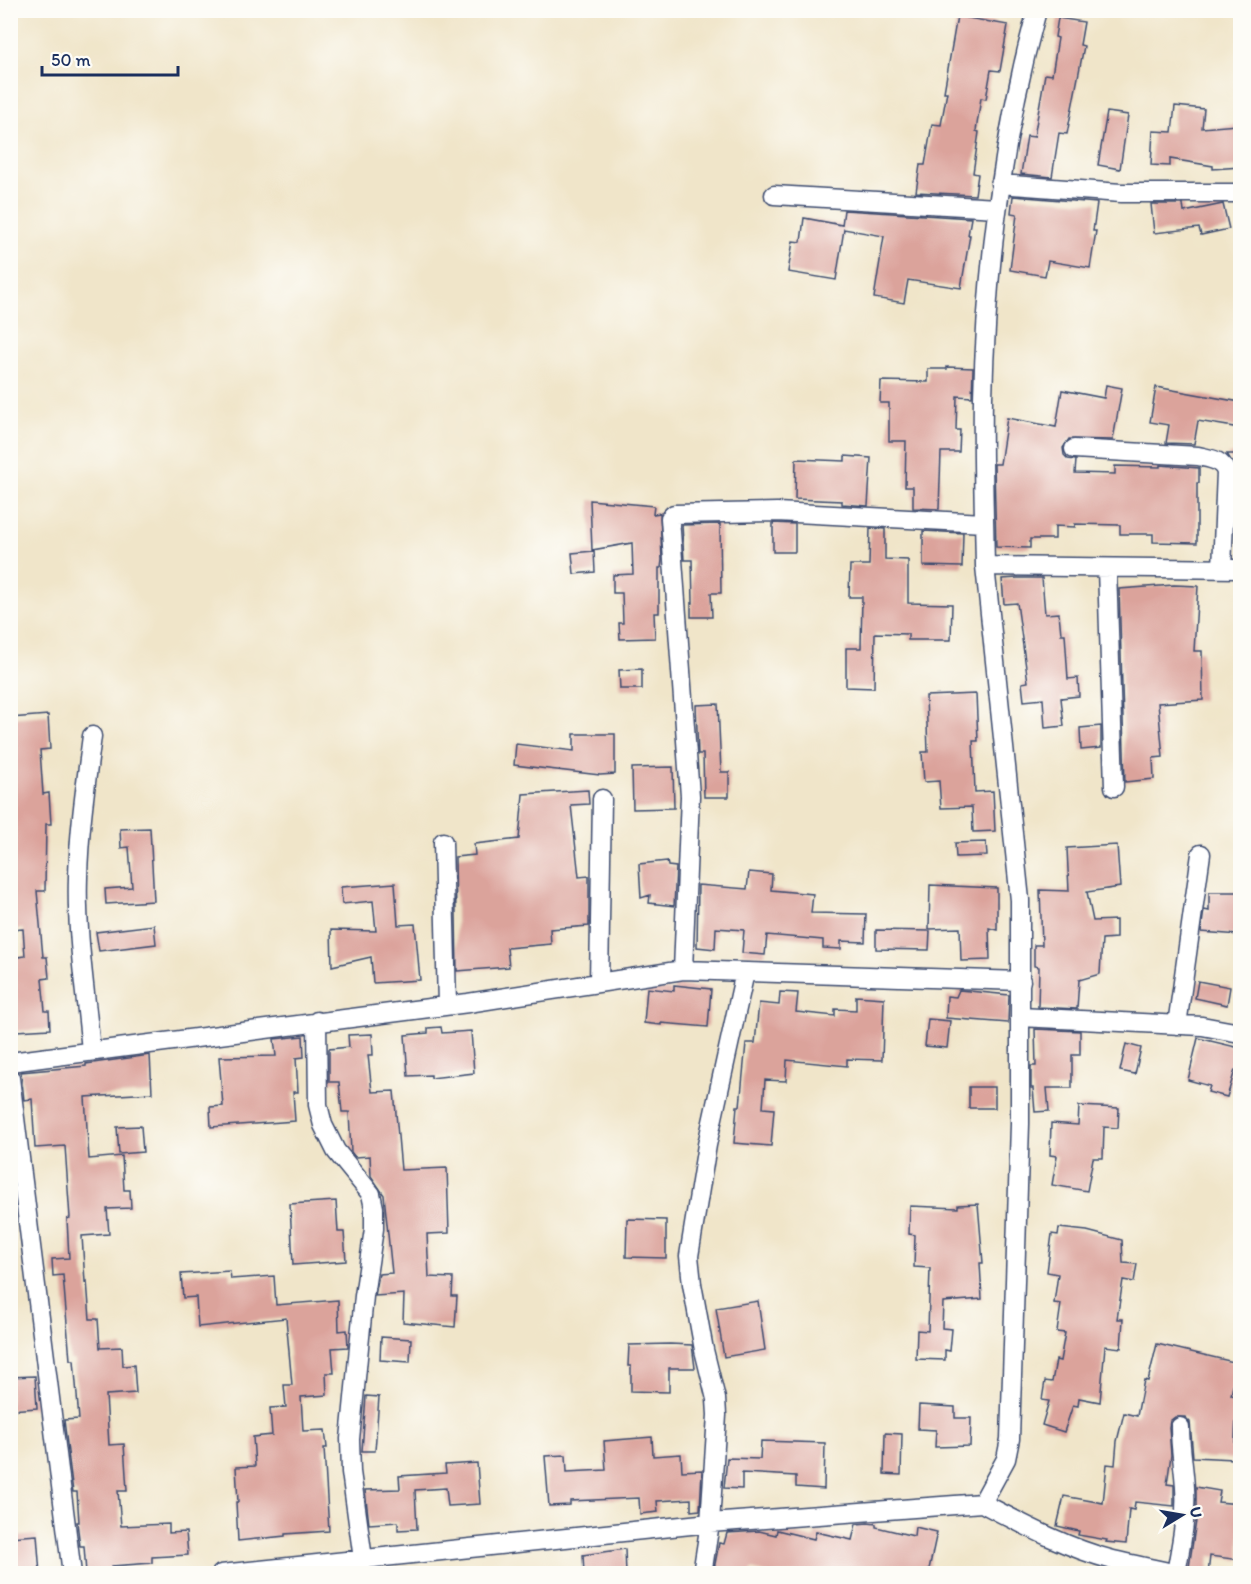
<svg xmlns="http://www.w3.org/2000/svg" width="1251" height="1584" font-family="Itim,sans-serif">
	<rect width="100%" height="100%" fill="#fdfcf7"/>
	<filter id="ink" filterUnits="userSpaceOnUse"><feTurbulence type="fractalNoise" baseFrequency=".0167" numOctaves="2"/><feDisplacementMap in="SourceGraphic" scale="12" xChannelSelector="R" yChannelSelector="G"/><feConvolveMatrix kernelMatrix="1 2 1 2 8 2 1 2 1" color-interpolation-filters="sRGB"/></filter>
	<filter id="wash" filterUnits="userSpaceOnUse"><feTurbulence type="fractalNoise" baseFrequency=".008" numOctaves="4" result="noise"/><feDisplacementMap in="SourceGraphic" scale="24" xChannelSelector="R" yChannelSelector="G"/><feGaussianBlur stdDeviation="1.35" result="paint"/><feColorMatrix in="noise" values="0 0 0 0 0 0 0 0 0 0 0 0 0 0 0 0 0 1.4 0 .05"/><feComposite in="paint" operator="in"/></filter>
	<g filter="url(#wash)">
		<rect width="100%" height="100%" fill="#f0e5c9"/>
		<g id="blocks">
			<!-- building -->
			<path fill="#dba39b" d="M957 16 1008 25 1000 71 991 70 986 99 981 98 976 131 979 132 973 173 978 174 975 195 916 192 920 165H925L932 124 941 125 947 92H944Z
				M1058 18 1084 22 1080 45 1084 46 1067 134 1059 133 1052 177 1021 174 1027 136 1034 137 1045 74 1052 75 1058 38 1055 37Z
				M1175 106 1204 109 1202 128 1237 125 1240 167 1213 169V166L1170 159V166L1151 165 1153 131 1172 132Z
				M1107 112 1128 115 1120 169 1098 165Z
				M1013 196 1097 203 1093 231H1096L1090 268 1048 261 1045 276 1010 270 1017 214 1011 213Z
				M1151 204H1183L1184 212 1223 204 1229 229 1201 235 1199 228 1154 233Z
				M844 210 971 218 968 235H970L961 288 908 280 904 303 874 298 884 236 844 229 836 280 788 272 793 241 801 242 804 218 842 225Z
				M947 367 973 368 972 397 957 396 956 430H960L959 452H941L939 509 913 508V487H905L906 441H889V403H880L881 381 928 382V369H947Z
				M1106 385 1122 388 1113 440 1069 439 1063 448 1064 455 1068 459 1076 460 1075 473 1115 474V466L1160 467V465L1199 468V483H1197V543L1153 542V534H1120V525L1075 524V527L1055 526V539H1030V548L996 547 994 464H1000L1007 418 1056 427 1062 390 1104 398Z
				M1156 387 1240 402V428L1198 421 1194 444 1166 443 1169 425 1150 422Z
				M1227 454H1240V499L1236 498V468Z
				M845 456 871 458 868 506 842 504V501L795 499 796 459 845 461Z
				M590 500 654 506 653 514 660 513 662 560 661 568H659V613H654L655 638 620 639 619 623H623L622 593H613V575L633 574 632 543 592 550Z
				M773 523 795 524V552H773Z
				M720 524 721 593H711L712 617H691V603H693L692 560H684L682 525Z
				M870 528 885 529V559L908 560V603L952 604 951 640H908V634L875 633 874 688 846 687V648H861L862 597H849L850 565H869Z
				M923 531 963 533 962 567 923 566Z
				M594 551 595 572 574 574 572 553Z
				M1017 578H1042L1045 614 1059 613 1061 634H1065L1068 679 1078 678 1079 696 1061 698 1064 726 1045 728 1043 699 1024 701 1022 683 1028 682 1017 603 1004 604 1002 579Z
				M1174 585 1198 586 1194 651H1202L1203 700 1158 703 1163 757 1153 758 1154 779 1125 782 1119 589Z
				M642 669V689H620L619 670Z
				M976 694 978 741H973L975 792 993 791 995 831 973 832 972 807 941 808 939 781 924 782 922 752H928L926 696Z
				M718 704 721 772H729V797H704L703 754H698L696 705Z
				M48 715 50 749 40 750 43 794 49 793 51 824H46L45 891H37L43 957H47L49 978 42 979 45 1011H49L50 1029 16 1031 14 1000H10V958L25 956 23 929 10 930V718Z
				M1101 726V748L1081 750 1080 728Z
				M574 734H615V774L600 775 514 765 516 744 574 751Z
				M673 767 674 808 633 809 632 768Z
				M588 790 589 804 571 805 579 877 589 876V926L550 929 551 944 507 948 509 967 457 971 455 857 475 855 474 844 519 839 523 794Z
				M150 828 154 901 106 904 105 889 132 887 129 847 121 848 120 829Z
				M986 842 987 856 956 857 955 843Z
				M1117 845 1120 887 1087 892 1093 921 1116 920V938L1102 939 1100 974 1079 980 1077 1009 1038 1007 1039 967 1034 966V945H1042L1040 890 1069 891 1067 848Z
				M667 861 668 866 676 867 674 906 649 903 650 895 641 898 639 864Z
				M749 872 772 874 771 890 813 894 811 913 866 914 865 942 841 941V949L823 948V940L767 935 765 955 742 953 744 930 716 928 715 949 697 947 698 885 747 889Z
				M395 883 398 925 415 924 420 980 373 983 371 957 332 966 331 930 376 931 373 901 342 904 341 887Z
				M930 885 997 888V930L989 928 990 960 961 961 960 928 929 929Z
				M1209 892H1240V935L1201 932 1204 910 1209 911Z
				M154 925 156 944 99 951 96 932Z
				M876 930 930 931 929 950 876 949Z
				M1198 981 1230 987 1227 1005 1195 998Z
				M674 985 711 989 708 1027 661 1023V1025L644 1023 647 988 674 991Z
				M959 990 1009 995 1008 1023 946 1018 947 996 956 997Z
				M780 992 798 993 796 1012 835 1016V1009L856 1010V996L884 998 882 1060 847 1059V1066L787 1060 786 1081 765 1080 763 1108 774 1109 771 1146 734 1143 737 1106H740L746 1043H755L759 1003 779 1005Z
				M928 1019 950 1021 947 1048 925 1046Z
				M441 1027 442 1033 471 1031 474 1073 431 1078V1075L408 1076 405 1035 428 1033V1028Z
				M1035 1029 1080 1031V1055H1072V1088H1047L1049 1111 1035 1112 1033 1088H1031V1066H1036Z
				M372 1034 373 1055H368L372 1092 394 1091 401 1170 447 1168 449 1233 427 1234 429 1277 453 1278 452 1296H457L455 1327 403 1322 404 1294 375 1296 379 1274 392 1273 384 1195 371 1176 370 1156 355 1157 351 1152 349 1112H342L339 1082H329V1049L349 1047 348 1035Z
				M303 1036 304 1057 296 1058 298 1092H293L295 1121 211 1127 210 1107 223 1106 219 1057 276 1056 274 1039Z
				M1198 1038 1240 1048 1238 1070H1235L1227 1097 1208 1092 1210 1086 1188 1080Z
				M1126 1044 1141 1048 1135 1074 1120 1071Z
				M150 1055 152 1093 85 1097 89 1159 122 1156 124 1190H130L131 1208 107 1209 109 1234 82 1236 85 1282 87 1281 90 1319H98L100 1348 122 1347 123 1366 134 1365 136 1393 106 1395 109 1445 124 1444 127 1491H118L121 1526 169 1524V1533L186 1532 188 1555 152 1557V1563L112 1566 113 1571 86 1573 84 1546H80L77 1522H79L77 1492H73L64 1420 79 1419 74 1360H70L63 1275 53 1276 52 1259 69 1258 67 1219 70 1218 65 1146 35 1148 32 1099 24 1100 21 1072 86 1066V1064Z
				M969 1087H995V1108H969Z
				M1079 1106 1119 1108 1118 1128 1104 1127 1103 1158H1093L1087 1191 1052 1185 1057 1156 1050 1155 1051 1123 1078 1125Z
				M141 1126 143 1152 119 1154 117 1127Z
				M336 1201 338 1232H344L346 1261 293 1265 290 1204Z
				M978 1204 983 1263H980L982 1299 943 1302 942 1328 952 1329 950 1351 945 1350V1360L916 1359 917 1330 928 1331 930 1268 914 1267 915 1235 909 1234 910 1206 958 1208V1205Z
				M627 1219 666 1220V1258L626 1257Z
				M1059 1228 1087 1231 1122 1240 1123 1263 1137 1264 1134 1282 1123 1280 1117 1319H1123L1121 1348 1105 1346 1100 1402 1079 1398 1078 1406 1073 1405 1064 1432 1042 1425 1049 1401 1042 1400 1045 1381 1052 1382 1056 1360 1060 1361 1065 1333 1057 1332 1061 1304 1054 1303 1058 1274 1047 1272 1052 1234 1058 1235Z
				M230 1271 231 1279 274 1276 276 1305 338 1300 339 1331 347 1330 348 1347 332 1348 334 1373H326L327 1395 301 1397 303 1431 325 1430 327 1448H324L329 1531 285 1534V1536L238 1541 236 1502H238L236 1467 255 1466 253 1437 272 1435 270 1408 286 1407 284 1385H292L286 1318 198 1327 196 1297 183 1298 181 1274Z
				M758 1301 765 1350 724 1357 716 1308Z
				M381 1337 411 1339 410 1362 380 1360Z
				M670 1344 692 1345 695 1368H669V1392L631 1391V1366H628L629 1345Z
				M1157 1344 1238 1363 1231 1395 1240 1397V1417H1236L1234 1459 1193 1457 1190 1422 1185 1417H1175L1170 1421 1169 1427 1171 1455 1167 1484 1174 1485V1506L1135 1502 1134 1510 1129 1509 1126 1544 1106 1542 1107 1540 1078 1535 1079 1531 1057 1526 1064 1496 1103 1503 1107 1464 1115 1465 1117 1441 1124 1413 1137 1416 1144 1380 1148 1381Z
				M35 1376 37 1408 10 1410V1377Z
				M366 1396 379 1397 375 1451H362Z
				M919 1405 955 1407V1418H971L970 1446 935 1447 936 1430 918 1429Z
				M885 1433 902 1434 901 1475 884 1474Z
				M652 1437 653 1456 681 1454 682 1471 702 1470 700 1510 691 1511V1499L657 1501 658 1512 640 1514 639 1498 570 1501V1505L549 1506 545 1456 566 1455 567 1472 606 1470 604 1441Z
				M761 1441 825 1443 824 1489 796 1487V1476L742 1473V1489L724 1488 727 1458 760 1459Z
				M477 1463 480 1504 448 1506 446 1488 415 1490 417 1529 398 1530V1522L369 1524 365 1490 400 1489 399 1476 446 1473 445 1465Z
				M1196 1487 1220 1491 1218 1502 1240 1504V1560L1210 1556 1208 1574H1188L1196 1521Z
				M868 1523 876 1524V1527L914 1536 915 1527 937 1532 928 1574H769L751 1569V1574H731L714 1569 719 1543 724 1544 727 1533 759 1531 776 1535 777 1530 814 1539 816 1532 852 1540 856 1524Z
				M37 1535 40 1574H10V1537Z
				M625 1549 626 1574H584L583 1555Z"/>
		</g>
	</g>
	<g filter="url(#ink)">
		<use href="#blocks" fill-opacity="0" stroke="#3b4a6e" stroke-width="1.5"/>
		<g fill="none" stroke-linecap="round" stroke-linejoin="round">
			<!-- minor casing -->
			<g stroke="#3b4a6e" stroke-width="21">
				<path id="minor" d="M1000 184 1121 193H1240
					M774 195 997 208
					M1074 449 1198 456C1211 459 1221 459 1226 472L1222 569
					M985 566C984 510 982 454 983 398 986 270 1003 134 1037 10
					M1107 568 1114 787
					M443 842 447 1005
					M683 970 690 796 670 518 674 514 777 512 984 523
					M599 982 602 799
					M1020 1017 1202 1026 1240 1033
					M317 1021 318 1105 323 1125 336 1151 371 1194 374 1208V1229L364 1296 350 1439 351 1472 363 1559 361 1574
					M1177 1025 1201 854
					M91 1051C86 994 76 935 78 877 79 830 86 783 92 736
					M10 1062 468 1003 683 970 1021 981
					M10 1078 72 1574
					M1176 1573C1181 1545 1187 1517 1185 1488 1184 1467 1180 1449 1180 1427
					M221 1574 710 1523 982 1503
					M702 1574 710 1523 717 1415 716 1399 704 1350 692 1284 689 1256 707 1145 745 972
					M1177 1574C1156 1569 1134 1565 1113 1560 1067 1548 1024 1525 982 1503L1006 1459 1010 1439 1020 1124V900L985 566 1240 569"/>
			</g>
			<!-- minor -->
			<use href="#minor" stroke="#fff" stroke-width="18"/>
		</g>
	</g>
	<!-- margin -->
	<rect width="1251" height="1584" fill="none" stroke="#fdfcf7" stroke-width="36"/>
	<!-- north arrow -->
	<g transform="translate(1182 1515) rotate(79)" stroke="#fdfcf7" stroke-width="4.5" paint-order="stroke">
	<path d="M0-4.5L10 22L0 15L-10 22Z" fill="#1b2f5e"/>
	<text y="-9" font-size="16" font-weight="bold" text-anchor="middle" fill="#1b2f5e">U</text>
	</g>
	<!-- scale -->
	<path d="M42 66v9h136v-9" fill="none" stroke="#1b2f5e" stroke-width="3"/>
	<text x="51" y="66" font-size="18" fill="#1b2f5e" stroke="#fdfcf7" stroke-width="4.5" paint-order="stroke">50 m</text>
</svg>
